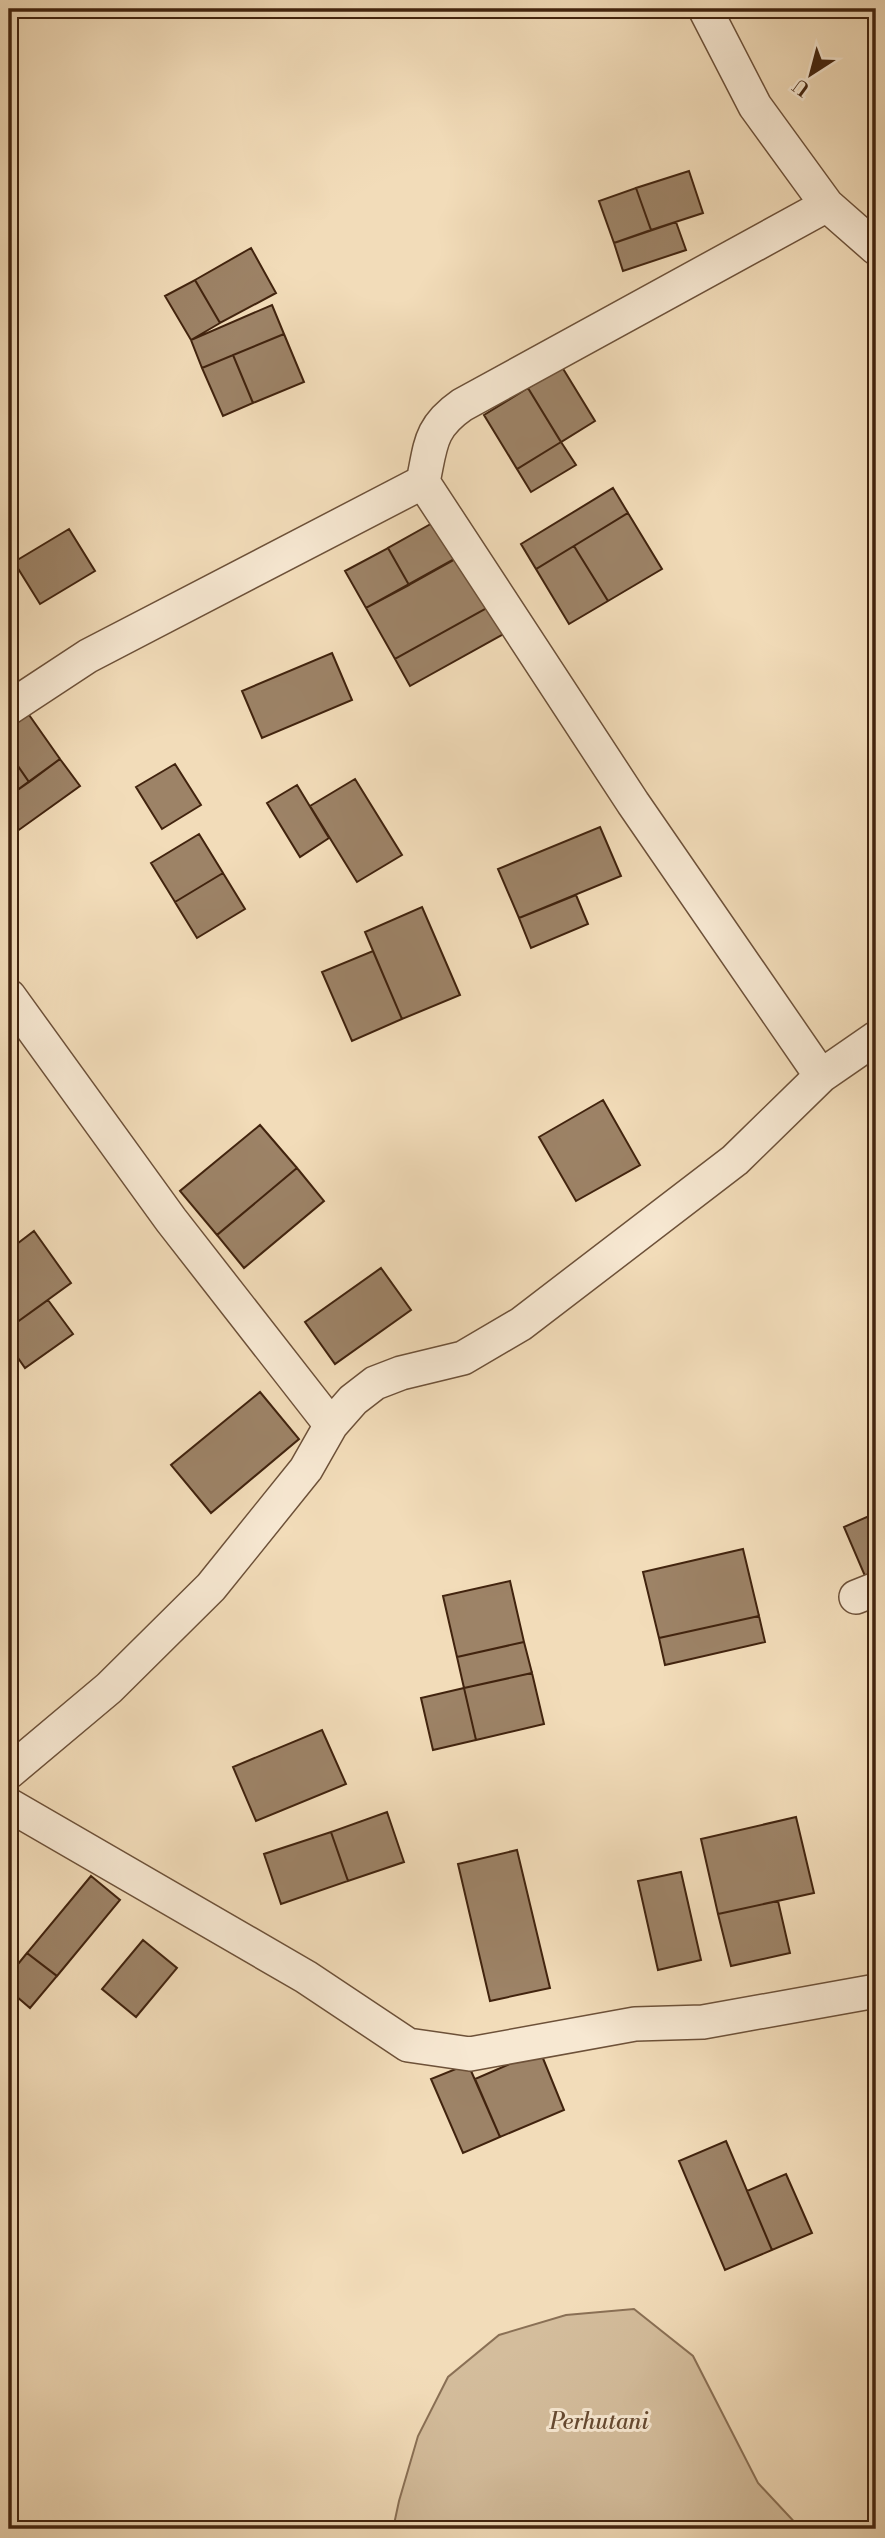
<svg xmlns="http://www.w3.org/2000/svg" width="885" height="2538" font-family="'Libre Bodoni',serif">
	<rect width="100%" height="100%" fill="#f2dcb9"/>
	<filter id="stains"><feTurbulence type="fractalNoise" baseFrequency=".00286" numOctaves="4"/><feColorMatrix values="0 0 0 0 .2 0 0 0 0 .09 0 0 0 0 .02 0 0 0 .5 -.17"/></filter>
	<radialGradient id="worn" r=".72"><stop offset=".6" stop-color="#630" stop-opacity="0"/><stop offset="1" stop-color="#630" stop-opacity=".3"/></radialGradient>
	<!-- green -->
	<path fill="#d4bd9c" stroke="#8a7055" stroke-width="2" d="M634 2309 693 2356 758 2483 801 2529H393L399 2501 418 2436 448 2377 499 2335 566 2315Z"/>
	<!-- building -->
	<path fill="#9d8367" stroke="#41230e" stroke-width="2" d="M689 171 703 213 651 230 636 188Z
		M636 188 651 230 614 243 599 201Z
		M676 222 686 250 623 271 614 243Z
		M251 248 276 293 220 323 195 280Z
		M195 280 220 323 191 340 165 296Z
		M272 305 284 334 202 368 191 340Z
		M284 334 304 382 253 403 233 355Z
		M233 355 253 403 223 416 202 368Z
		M562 367 595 421 561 442 528 388Z
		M528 388 561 442 517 469 484 415Z
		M561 442 576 465 531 492 517 469Z
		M613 488 628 513 536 569 521 544Z
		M628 513 662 569 608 601 574 546Z
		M436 521 457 558 409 585 388 548Z
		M69 529 95 571 40 604 14 562Z
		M574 546 608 601 569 624 536 569Z
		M388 548 409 585 366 608 345 571Z
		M463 554 492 605 395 659 366 608Z
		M492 605 507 632 410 686 395 659Z
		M332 653 352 700 262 738 242 691Z
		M27 712 60 759 29 782 9 753V725Z
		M9 753 29 782 9 796Z
		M60 759 80 786 16 832 9 823V796Z
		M175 764 201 805 162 829 136 787Z
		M355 779 402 855 357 882 310 806Z
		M297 785 329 838 300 857 267 803Z
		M600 827 621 876 519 918 498 869Z
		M199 834 223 873 175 902 151 863Z
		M223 873 245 909 197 938 175 902Z
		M576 895 588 924 531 948 519 918Z
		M422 907 460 995 402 1019 365 932Z
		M373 951 402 1019 352 1041 322 972Z
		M603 1100 640 1165 576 1201 539 1137Z
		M260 1125 297 1168 217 1235 180 1191Z
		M297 1168 324 1201 244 1268 217 1235Z
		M34 1231 71 1283 9 1328V1250Z
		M381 1268 411 1310 335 1364 305 1322Z
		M48 1300 73 1334 25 1368 9 1345V1328Z
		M260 1392 299 1439 211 1513 171 1465Z
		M876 1513V1579L868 1583 844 1527Z
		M743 1549 759 1616 659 1638 643 1572Z
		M510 1581 524 1642 457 1657 443 1596Z
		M759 1616 765 1642 665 1665 659 1638Z
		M524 1642 532 1673 464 1688 457 1657Z
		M532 1673 544 1724 476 1740 464 1688Z
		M464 1688 476 1740 433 1750 421 1698Z
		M322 1730 346 1784 256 1821 233 1767Z
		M387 1812 404 1862 348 1881 331 1832Z
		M796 1817 814 1893 718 1914 701 1839Z
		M331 1832 348 1881 281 1904 264 1854Z
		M517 1850 550 1988 490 2001 458 1864Z
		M681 1872 701 1960 658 1970 638 1881Z
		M91 1876 120 1900 57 1976 27 1953Z
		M778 1901 790 1953 731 1966 718 1914Z
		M143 1940 177 1968 136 2017 102 1989Z
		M27 1953 57 1976 30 2008 9 1990V1975Z
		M540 2051 564 2110 500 2137 475 2079Z
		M468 2064 500 2137 463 2153 431 2079Z
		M726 2141 772 2250 725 2270 679 2161Z
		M786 2174 812 2233 772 2250 747 2191Z"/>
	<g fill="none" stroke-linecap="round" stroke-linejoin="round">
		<!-- street casing -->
		<g stroke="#6d5139" stroke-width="36">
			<path id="street" d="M705 9 755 106 827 205 876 248
				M9 708 88 656 423 482
				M9 996 171 1220 331 1425
				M821 1076 633 803 423 482C431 445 429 428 462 405L827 205
				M856 1597 876 1589
				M9 1772 109 1688 211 1587 306 1469 331 1425 353 1400 375 1383 401 1373 463 1358 521 1324 735 1160 821 1076 876 1038
				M9 1805 306 1977 408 2045 470 2054 635 2024 703 2022 876 1991"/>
		</g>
		<!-- street -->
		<use href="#street" stroke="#f7e8d2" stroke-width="33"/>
	</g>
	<g text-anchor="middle" stroke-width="6" stroke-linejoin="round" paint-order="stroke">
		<!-- park labels -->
		<g font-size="23" font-style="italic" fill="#664a32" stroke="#f7e8d2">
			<text x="599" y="2429">Perhutani</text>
		</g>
	</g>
	<!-- margin -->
	<rect width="885" height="2538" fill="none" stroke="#f2dcb9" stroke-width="35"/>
	<rect x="10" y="10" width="864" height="2517" fill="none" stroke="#41230e" stroke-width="3.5"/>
	<rect x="18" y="18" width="850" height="2503" fill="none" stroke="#41230e" stroke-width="2"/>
	<!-- north arrow -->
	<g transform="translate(811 74) rotate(216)" stroke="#f7e8d2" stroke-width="5" paint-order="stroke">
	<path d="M0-5L12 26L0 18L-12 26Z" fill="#41230e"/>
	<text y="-10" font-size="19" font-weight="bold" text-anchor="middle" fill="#41230e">U</text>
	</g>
	<rect width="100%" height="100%" filter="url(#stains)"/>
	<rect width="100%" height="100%" fill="url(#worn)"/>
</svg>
